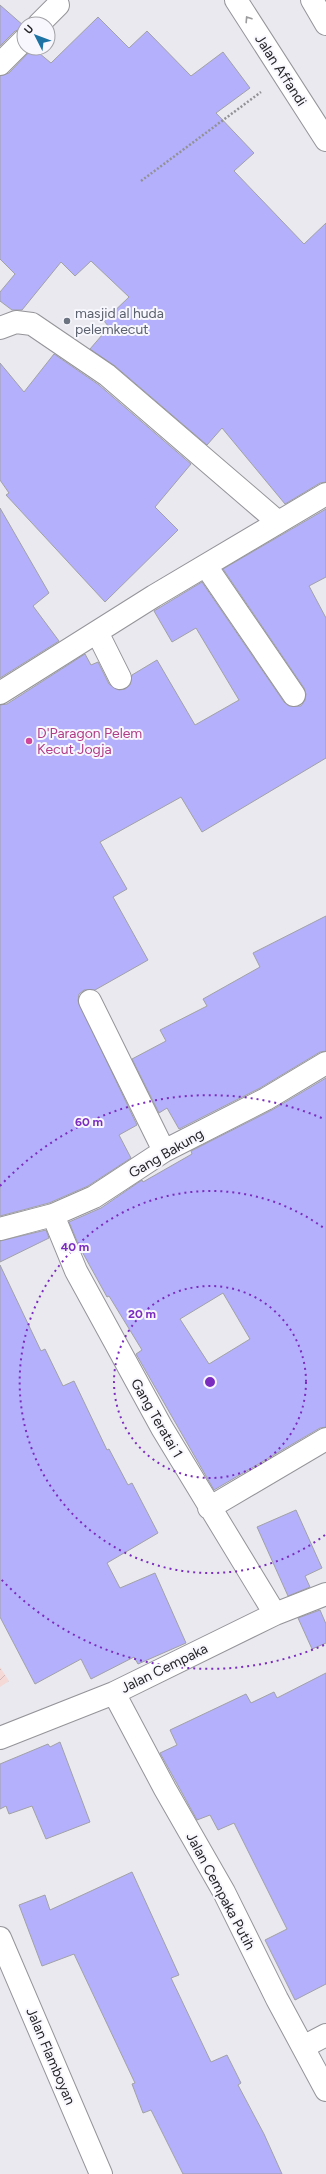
<svg xmlns="http://www.w3.org/2000/svg" width="326" height="2174" font-family="Figtree,sans-serif">
	<defs>
		<pattern id="industrial-furrows" width="10" height="10" patternUnits="userSpaceOnUse"><rect width="10" height="10" fill="#f4d9d7"/><path d="M-1 1l2-2M0 10L10 0M9 11l2-2" fill="none" stroke="#d1bab9"/></pattern>
	</defs>
	<rect width="100%" height="100%" fill="#e9e9ef"/>
	<!-- industrial -->
	<path fill="url(#industrial-furrows)" d="M0 1667 9 1681 0 1687Z"/>
	<!-- building -->
	<path fill="#b4b0fc" stroke="#a1a1a6" fill-rule="evenodd" d="M0 5 24 26V28L15 31 0 46Z
		M98 17 129 48 147 31 191 76 223 52 250 88 216 113 254 153 234 171 304 244 326 223V482L320 483 285 504 222 428 207 445 115 366 90 349 109 327 104 321 129 297 91 261 75 276 61 262 22 310H12L0 301V292L15 274 0 259V76L9 73 33 48 51 63Z
		M54 354 99 385 191 464 155 507 178 530 105 602 6 495 9 493 0 480V363L24 392Z
		M0 508 49 593 33 606 59 641 0 678Z
		M326 509V577L309 586 326 618V758L202 832 181 797 100 842 127 889 113 897 148 960 95 990H84L79 994 78 1001 137 1125 119 1135 131 1158 88 1186 49 1203 0 1216V705L7 704 85 654 91 665 98 662 109 684 119 690 125 689 130 685 132 675 157 660 195 725 239 700 196 628 172 642 154 611 202 582 284 702 289 706H301L305 700 306 694 304 688 223 569Z
		M326 916V1051L320 1052 260 1088 179 1129 167 1108 159 1113 132 1059 166 1041 160 1030 207 1006 203 999 260 967 253 953Z
		M326 1078V1427L320 1428 214 1490 136 1354 142 1350 109 1296 107 1297 79 1246 69 1222 101 1208 142 1180 143 1182 192 1154 191 1151 272 1110ZM223 1293 250 1339 209 1364 180 1319Z
		M46 1230 49 1238 0 1262V1241Z
		M0 1265 41 1351 45 1349 63 1386 74 1381 107 1450 109 1449 128 1485 132 1483 158 1533 107 1563 120 1588 155 1573 186 1643 138 1664 134 1657 91 1679 81 1659 35 1684 0 1617Z
		M296 1510 322 1568 305 1576 310 1587 288 1596 257 1527Z
		M320 1610 326 1624V1643L312 1649 298 1618Z
		M326 1673V1984L295 2000 265 1940 287 1929 234 1823 218 1830 210 1815 197 1820 160 1753 177 1745 170 1730 246 1694 251 1703 274 1692 277 1698Z
		M60 1742 90 1822 46 1839 32 1806 9 1814 6 1806 0 1809V1764L48 1744 50 1747Z
		M132 1872 179 1975 171 1978 211 2062 227 2055 241 2083 238 2085 264 2134 282 2174H183L151 2110 143 2113 132 2084 135 2083 74 1954 42 1966 19 1905 45 1895 50 1910Z"/>
	<g fill="none" stroke-linecap="round" stroke-linejoin="round">
		<!-- minor casing -->
		<g stroke="#949499" stroke-width="24">
			<path id="minor" d="M39 24 58 5
				M0 64 24 40
				M0 328 16 322 32 324 107 375 278 522
				M206 566 294 695
				M97 632 120 678
				M0 693 154 596 326 494
				M90 1001 164 1151
				M53 1215 76 1271 162 1428 275 1614
				M0 1229 53 1215 94 1197 164 1151 266 1099 326 1063
				M209 1508 326 1439
				M114 1693 165 1789 224 1892 277 1999 326 2090
				M0 1738 114 1693 275 1614 326 1594
				M0 1938 101 2174
				M303 2047 326 2035"/>
		</g>
		<!-- major casing -->
		<g stroke="#949499" stroke-width="24">
			<path id="major" d="M236 0 326 140
				M312 0 326 24"/>
		</g>
		<!-- path -->
		<path stroke="#929296" stroke-width="2.5" stroke-dasharray="2 2" stroke-linecap="butt" d="M141 181 261 92"/>
		<!-- minor -->
		<use href="#minor" stroke="#fff" stroke-width="22"/>
		<!-- major -->
		<use href="#major" stroke="#fff" stroke-width="22"/>
	</g>
	<!-- one-way arrows -->
	<defs><path id="oneway-chevron" d="M-2-3.5L2.5 0L-2 3.5" fill="none" stroke-width="1.6" stroke-linecap="round" stroke-linejoin="round"/></defs>
	<use stroke="#9c9c9e" href="#oneway-chevron" transform="translate(248 19) rotate(-123)"/>
	<!-- distance rings -->
	<g fill="none" stroke="#7b2cbf" stroke-width="2" stroke-dasharray="2 4">
		<circle cx="210" cy="1382" r="96"/>
		<path d="M325 1535A191 191 0 1 1 325 1229"/>
		<path d="M324 1645A287 287 0 0 1 0 1578M0 1186A287 287 0 0 1 324 1119"/>
	</g>
	<!-- markers -->
	<circle fill="#6b7280" stroke="#f7f7fd" stroke-width="1.5" cx="67" cy="321" r="4"/>
	<circle fill="#d1479c" stroke="#f7f7fd" stroke-width="1.5" cx="29" cy="741" r="4"/>
	<g text-anchor="middle" stroke-width="4" stroke-linejoin="round" paint-order="stroke">
		<!-- street labels -->
		<g font-size="14" fill="#242427" stroke="#f7f7fd">
			<text transform="translate(281 70) rotate(57)" y="5">Jalan Affandi</text>
			<text transform="translate(166 1153) rotate(-30)" y="5">Gang Bakung</text>
			<text transform="translate(157 1418) rotate(60)" y="5">Gang Teratai 1</text>
			<text transform="translate(164 1668) rotate(-26)" y="5">Jalan Cempaka</text>
			<text transform="translate(221 1891) rotate(62)" y="5">Jalan Cempaka Putih</text>
			<text transform="translate(51 2056) rotate(67)" y="5">Jalan Flamboyan</text>
		</g>
		<!-- worship labels -->
		<g font-size="14" fill="#5b616d" stroke="#f7f7fd" text-anchor="start">
			<text x="75" y="318">masjid al huda<tspan x="75" dy="16">pelemkecut</tspan></text>
		</g>
		<!-- hotel labels -->
		<g font-size="14" fill="#b23c85" stroke="#f7f7fd" text-anchor="start">
			<text x="37" y="738">D'Paragon Pelem<tspan x="37" dy="16">Kecut Jogja</tspan></text>
		</g>
	</g>
	<circle cx="210" cy="1382" r="6" fill="#7b2cbf" stroke="#f7f7fd" stroke-width="2"/>
	<g font-size="12" text-anchor="middle" font-weight="bold" fill="#7b2cbf" stroke="#f7f7fd" stroke-width="4" stroke-linejoin="round" paint-order="stroke">
		<text x="89" y="1126">60 m</text>
		<text x="75" y="1251">40 m</text>
		<text x="142" y="1318">20 m</text>
	</g>
	<!-- north arrow -->
	<g transform="translate(36 36) rotate(312)"><circle r="19" fill="#f7f7fd" stroke="#a3a3a7"/>
	<path d="M0-3L7 15L0 10L-7 15Z" fill="#1d73a3"/>
	<text y="-6" font-size="11" font-weight="bold" text-anchor="middle" fill="#242427">U</text>
	</g>
</svg>
